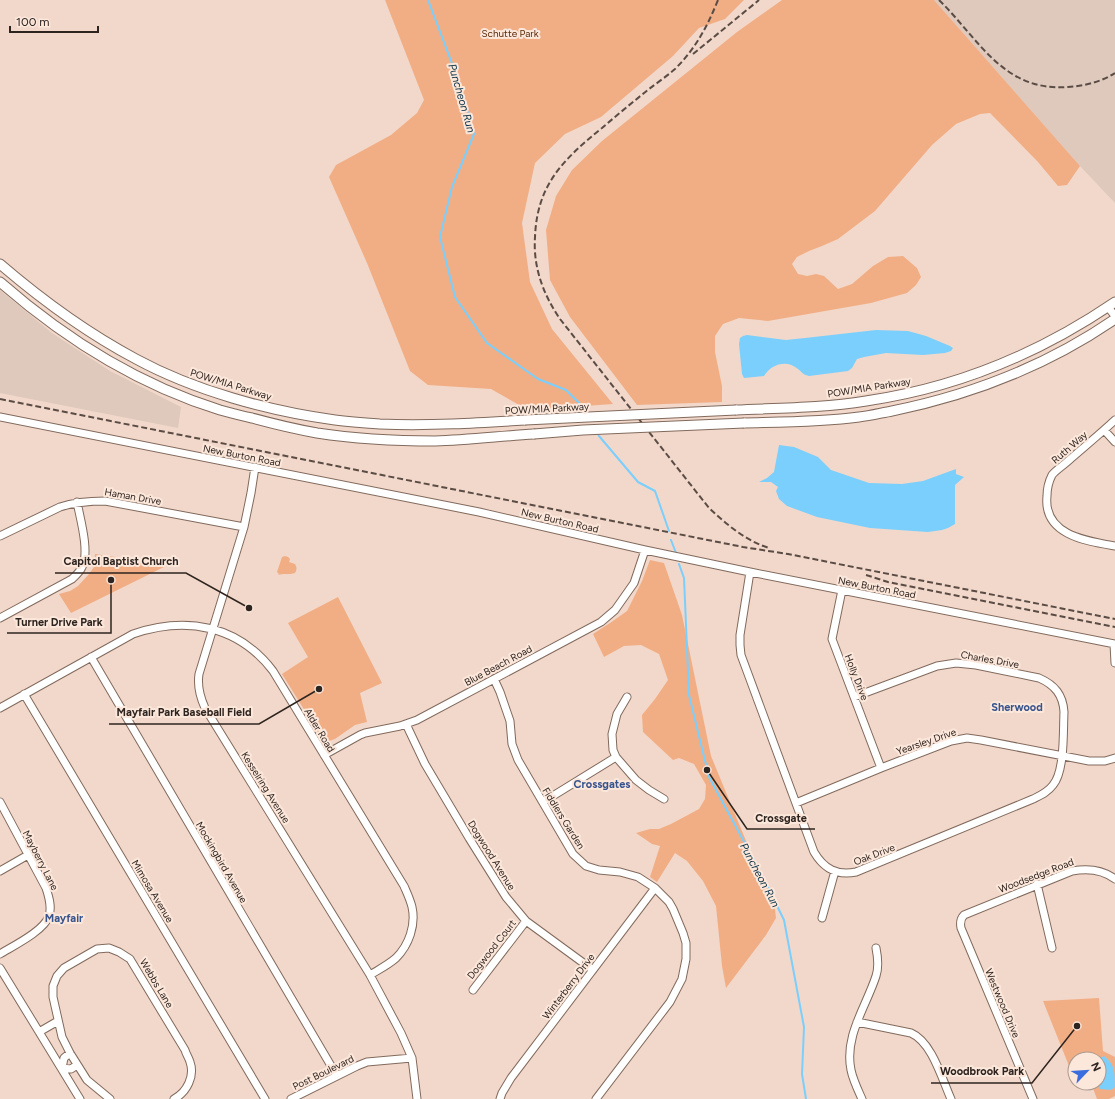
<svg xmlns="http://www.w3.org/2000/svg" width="1115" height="1099" font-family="Figtree,sans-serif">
	<rect width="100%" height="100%" fill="#f2d8ca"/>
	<!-- industrial -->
	<path fill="#dec9bc" d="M934 0H1115V203L1080 166Z
		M0 290 52 333 110 371 181 407 178 428 0 393Z"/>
	<!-- green -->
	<path fill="#f1ae85" d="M385 0H744L725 19 699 28 673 56 601 117 565 134 535 163 522 223 530 282 552 329 613 404 528 410 491 389 428 385 410 371 367 263 329 177 336 165 391 135 417 113 424 100Z
		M782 0H934L1080 166 1067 185 1058 186 1038 162 990 113 980 114 956 124 932 145 875 211 838 239 822 246 809 251 797 257 792 264 798 274 807 276 816 274 824 276 838 289 852 284 873 266 888 257 903 256 917 268 921 277 916 285 907 293 871 303 768 321 739 318 723 324 715 336V352L722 386V402L637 405 570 317 550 280 546 230 556 196 572 170 602 141 737 32Z
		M95 554 168 565 71 613 59 594 70 591 78 586 89 574 94 567Z
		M285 556 288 557 290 559 289 562 295 564C297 567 297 570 295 573 289 575 283 573 278 575L279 574 277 572 282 557Z
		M650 560 664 563 682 615 711 756 756 865 774 900 776 918 766 935 726 988 722 966 716 906 703 881 687 861 675 853 657 882 650 877 660 846 652 844 636 833 650 829H659L671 824 699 809 705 799 706 785 694 764 679 758 673 760 643 732 642 715 655 699 668 680 659 654 641 645 624 646 604 657 593 634 610 623 627 611 642 581Z
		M338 597 382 683 360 693 367 722 355 725 335 739 326 742 323 740 282 674 308 657 288 623Z
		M1099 998 1103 1051 1115 1057V1096L1109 1099H1097L1091 1083H1099V1059H1075V1074L1073 1076 1043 1001Z"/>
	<!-- water -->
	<path fill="#7acffd" d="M876 330 908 331 926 336 950 346 953 348 951 351 945 353 923 355 886 353 864 357 857 359 852 368 848 371 809 376C802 374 803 373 798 369 787 359 771 364 764 376L744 378 742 374 739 344 740 338 743 336 747 335 786 340 805 338Z
		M779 445 794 447 818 457 831 470 869 483 902 484 923 481 956 469V474L964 477 955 485V524L948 528 942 530 928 532 870 528 817 517 787 506 779 499 776 491 778 487 771 482H759L767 478 774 472Z
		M1104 1056C1115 1065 1115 1071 1115 1087L1111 1090 1100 1089 1096 1083H1099V1059H1098Z"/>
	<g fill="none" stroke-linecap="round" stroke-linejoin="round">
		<!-- stream -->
		<path stroke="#7acffd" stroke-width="2" d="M428 0 459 82 474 134 452 187 440 237 455 297 487 343 538 379 566 390 581 405 587 414
			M597 432 599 436 638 482 655 491 669 531
			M671 540 676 553
			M679 564 684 578 689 695 709 777 761 873 784 920 804 1027 802 1074 806 1099"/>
		<!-- minor casing -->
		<g stroke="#816a5d" stroke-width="9">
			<path id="minor" d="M1108 307 1115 316
				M0 417 479 512 645 550 750 572 1115 644
				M1115 420C1100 434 1084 447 1068 461 1064 465 1056 470 1052 475 1049 481 1047 489 1047 496 1043 535 1086 541 1115 546
				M1104 430 1115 442
				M255 467 251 493 244 527 199 674C197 687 200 697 205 708L370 975 401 1033 412 1058 417 1099
				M0 536 60 507C75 502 89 501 105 501L244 527
				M750 572 740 635V645L741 655 814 852C824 869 837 876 856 872L1033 799C1041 795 1048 792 1053 785 1065 771 1063 731 1064 712 1063 695 1055 685 1039 678L976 665 956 663 937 666 854 697
				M842 590 833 634 832 639 881 768
				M0 618 72 579C76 575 80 572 82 567 90 552 80 518 77 502
				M1114 644 1115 663
				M91 657 337 1076
				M494 679 500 692 510 721 512 744 518 760 573 854 586 866 599 870 620 872 638 877 655 888 669 902 673 909 683 933 686 943V959L682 979 670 1002 596 1099
				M24 694 265 1099
				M627 697 617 714 612 734 613 750 616 757 636 780 649 790 664 799
				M0 708 133 634C186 616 238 625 273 671L404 886C407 893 410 899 412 907 416 925 409 945 396 958 388 965 378 970 370 975
				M406 724 425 764 469 838 506 897 526 921 593 970
				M324 755 360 735 365 733 400 726 417 720 601 622 615 610 634 583 645 550
				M0 802 46 888C49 897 52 907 49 916 44 931 13 946 0 954
				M543 802 616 757
				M796 803 881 768 951 741 967 738 981 740 1089 761H1105L1115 758
				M0 871 28 855
				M1037 884 1052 948
				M822 918 835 871
				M0 968 80 1099
				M473 990 526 921
				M857 1022 911 1033C932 1042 942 1079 951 1099
				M39 1032 58 1021
				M70 1053 64 1058 62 1068 71 1069 77 1065
				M110 1099 87 1080 70 1053 62 1037 53 997V986L57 976 64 968 97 949 109 948 119 952 130 959 185 1050C186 1054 189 1058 190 1062 195 1076 187 1092 174 1099
				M291 1099 357 1066 367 1062 412 1058
				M500 1099 502 1093 511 1078 655 888
				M862 1099C858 1090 853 1080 851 1070 844 1036 866 1007 876 976 879 967 878 958 876 948
				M1033 1099 961 928C960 923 960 919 964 915L1072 871C1088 868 1102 869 1115 879"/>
		</g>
		<!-- major casing -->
		<g stroke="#816a5d" stroke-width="11">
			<path id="major" d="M0 264C42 300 87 333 136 359 195 391 269 411 335 420 350 422 365 423 380 424 429 426 477 423 525 420
				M0 282C64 338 139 385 220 410 231 413 242 416 252 418 274 424 295 429 317 433 356 439 396 441 435 441 468 440 501 436 534 434
				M736 410C779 408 823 408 866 401 956 388 1040 353 1115 302
				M744 423C782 422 821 422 859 417 870 416 881 413 892 411 971 395 1048 365 1115 319"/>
		</g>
		<!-- minor -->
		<use href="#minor" stroke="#fff" stroke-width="7"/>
		<!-- major -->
		<use href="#major" stroke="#fff" stroke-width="9"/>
		<!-- rail -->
		<path stroke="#5a4c45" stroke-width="2" stroke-dasharray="6 3" stroke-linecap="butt" d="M718 0C707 27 696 48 675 69 667 76 657 83 649 89 633 102 617 115 602 128 564 159 537 184 535 237 533 267 543 294 560 319L709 508C726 524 746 541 769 548
			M939 0C979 39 1003 92 1068 87 1084 86 1101 82 1115 73
			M693 54 759 0
			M0 399 743 547 788 554 1115 619
			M866 575 888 582 1115 627"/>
		<!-- major-bridge casing -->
		<g stroke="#816a5d" stroke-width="11" stroke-linecap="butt">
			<path id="major-bridge" d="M525 420 736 410
				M534 434 583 430 744 423"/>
		</g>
		<!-- major-bridge -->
		<use href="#major-bridge" stroke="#fff" stroke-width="9"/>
	</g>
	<g text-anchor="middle" stroke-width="4" stroke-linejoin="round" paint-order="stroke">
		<!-- park labels -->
		<g font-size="10" fill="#5a2b0a" stroke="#fce7db">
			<text x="510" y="37">Schutte Park</text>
		</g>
		<!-- street labels -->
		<g font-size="10" fill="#2e241f" stroke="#fce7db">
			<text transform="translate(231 384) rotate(17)" y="4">POW/MIA Parkway</text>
			<text transform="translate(869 387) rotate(-9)" y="4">POW/MIA Parkway</text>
			<text transform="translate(547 408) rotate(-3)" y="4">POW/MIA Parkway</text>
			<text transform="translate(1069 447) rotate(-41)" y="4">Ruth Way</text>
			<text transform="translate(242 455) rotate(11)" y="4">New Burton Road</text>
			<text transform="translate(133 496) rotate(10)" y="4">Haman Drive</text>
			<text transform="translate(560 520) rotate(13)" y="4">New Burton Road</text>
			<text transform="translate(877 587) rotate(11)" y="4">New Burton Road</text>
			<text transform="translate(990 659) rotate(10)" y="4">Charles Drive</text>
			<text transform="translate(498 665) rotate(-28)" y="4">Blue Beach Road</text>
			<text transform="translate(857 677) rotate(69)" y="4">Holly Drive</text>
			<text transform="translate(320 730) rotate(59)" y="4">Alder Road</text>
			<text transform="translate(926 741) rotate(-19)" y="4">Yearsley Drive</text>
			<text transform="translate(266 787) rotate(58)" y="4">Kesselring Avenue</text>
			<text transform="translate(564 818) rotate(58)" y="4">Fiddlers Garden</text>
			<text transform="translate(874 854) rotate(-21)" y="4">Oak Drive</text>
			<text transform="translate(492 855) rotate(58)" y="4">Dogwood Avenue</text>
			<text transform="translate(41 860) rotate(63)" y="4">Mayberry Lane</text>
			<text transform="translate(222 862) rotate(60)" y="4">Mockingbird Avenue</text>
			<text transform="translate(1036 875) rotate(-21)" y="4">Woodsedge Road</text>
			<text transform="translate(153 891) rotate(59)" y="4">Mimosa Avenue</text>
			<text transform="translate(491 949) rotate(-52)" y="4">Dogwood Court</text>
			<text transform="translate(157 983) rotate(59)" y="4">Webbs Lane</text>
			<text transform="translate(568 986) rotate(-53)" y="4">Winterberry Drive</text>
			<text transform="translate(1003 1003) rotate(67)" y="4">Westwood Drive</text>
			<text transform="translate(323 1072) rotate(-26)" y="4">Post Boulevard</text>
		</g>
		<!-- water labels -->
		<g font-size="11" font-style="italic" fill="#093143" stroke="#fce7db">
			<text transform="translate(462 98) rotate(74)" y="4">Puncheon Run</text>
			<text transform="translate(760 875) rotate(62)" y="4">Puncheon Run</text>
		</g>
		<!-- neighbourhood labels -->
		<g font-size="11" font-weight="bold" fill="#38548d" stroke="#fce7db">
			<text x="1017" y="711">Sherwood</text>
			<text x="602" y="788">Crossgates</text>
			<text x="64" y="922">Mayfair</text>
		</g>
	</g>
	<!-- callouts -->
	<path fill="none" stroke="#2e241f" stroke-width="1.5" d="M249 608L186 573H55M111 580L111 633H7M319 689L259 724H109M707 770L747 829H815M1077 1026L1032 1083H931"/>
	<g fill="#2e241f" stroke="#fce7db" stroke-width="1.5">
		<circle cx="249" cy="608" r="4"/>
		<circle cx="111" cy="580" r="4"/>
		<circle cx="319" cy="689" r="4"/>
		<circle cx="707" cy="770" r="4"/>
		<circle cx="1077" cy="1026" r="4"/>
	</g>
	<g font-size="11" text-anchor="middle" font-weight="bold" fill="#2e241f" stroke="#fce7db" stroke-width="4" stroke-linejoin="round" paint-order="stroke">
		<text x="121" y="565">Capitol Baptist Church</text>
		<text x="59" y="626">Turner Drive Park</text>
		<text x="184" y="716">Mayfair Park Baseball Field</text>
		<text x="781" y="822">Crossgate</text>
		<text x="982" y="1075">Woodbrook Park</text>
	</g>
	<!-- north arrow -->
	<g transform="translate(1087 1071) rotate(65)"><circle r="19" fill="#fce7db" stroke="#aa9990"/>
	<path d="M0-3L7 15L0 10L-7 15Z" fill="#3a6ede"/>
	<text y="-6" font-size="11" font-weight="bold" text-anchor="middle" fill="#2e241f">N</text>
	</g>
	<!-- scale -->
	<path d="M10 26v6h88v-6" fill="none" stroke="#2e241f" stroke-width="2"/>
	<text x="16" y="26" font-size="12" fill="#2e241f" stroke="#fce7db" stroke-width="3" paint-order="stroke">100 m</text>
</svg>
